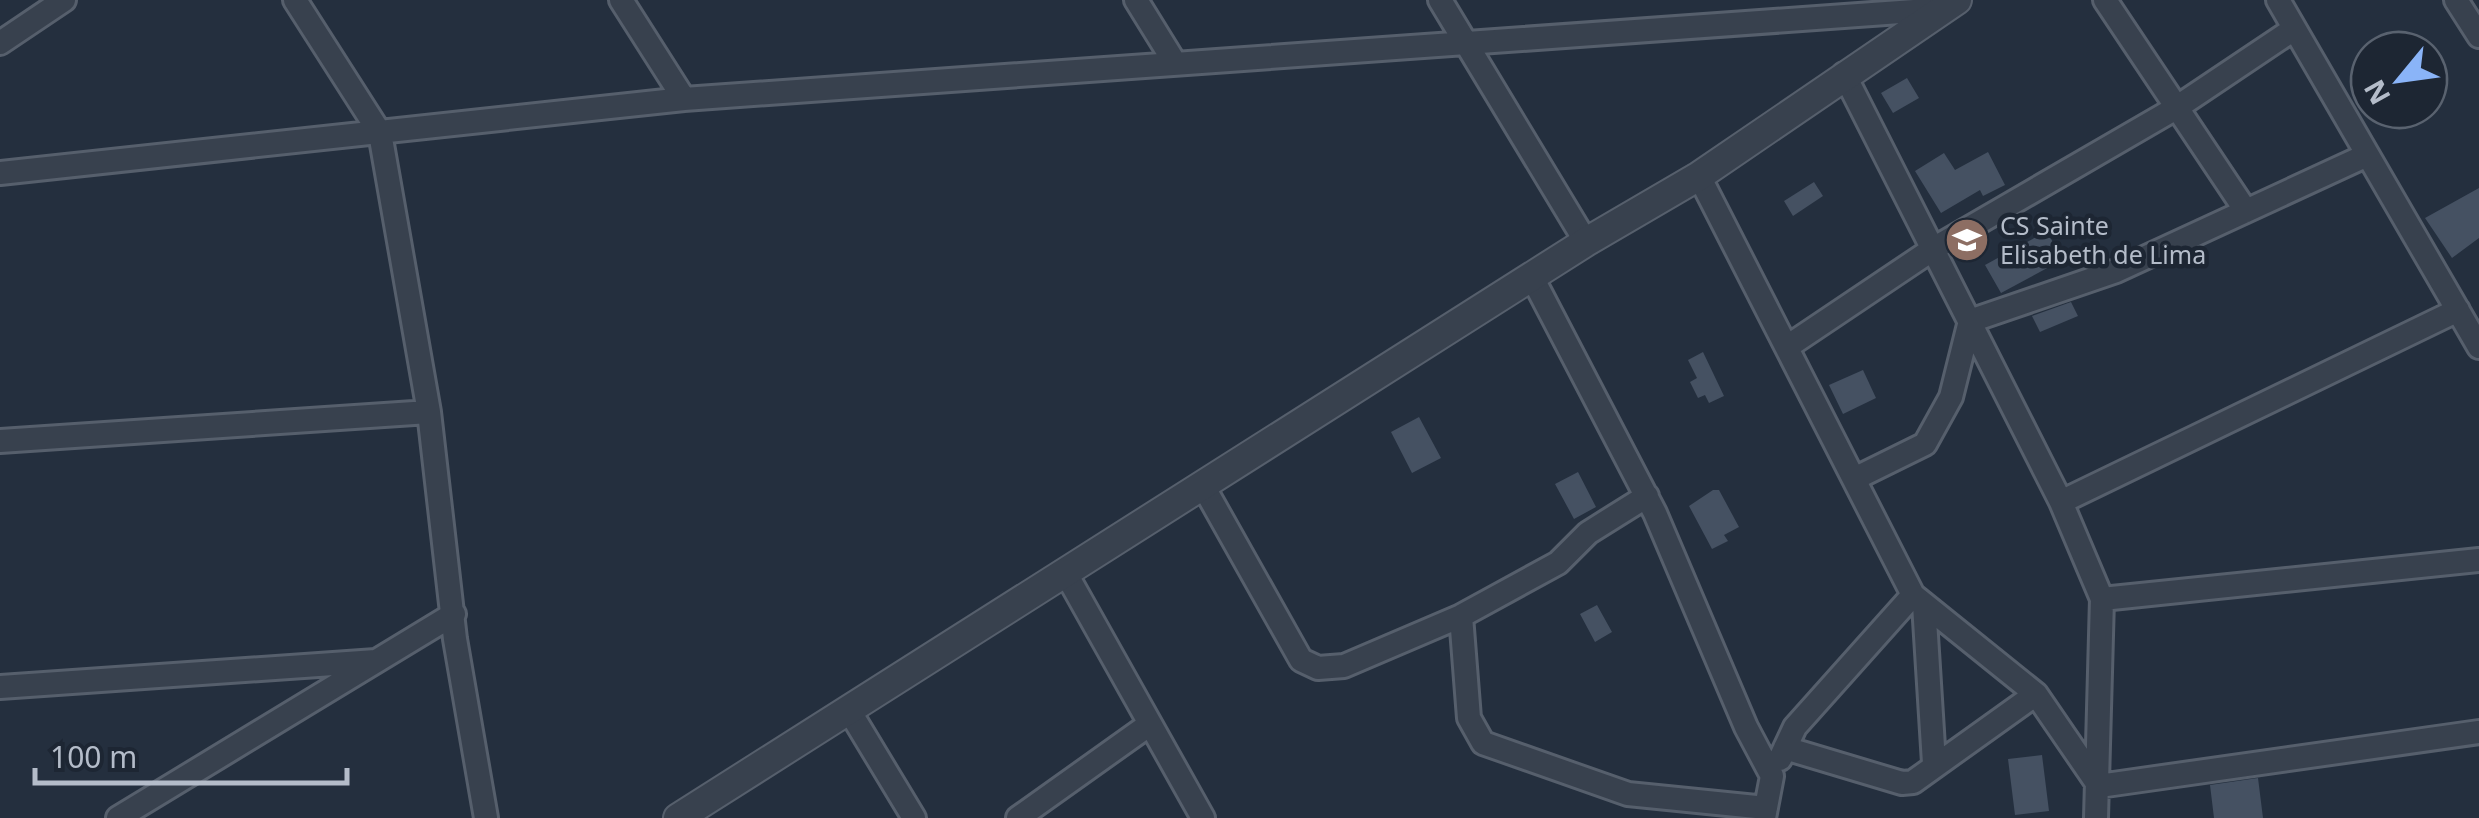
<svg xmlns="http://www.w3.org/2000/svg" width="2479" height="818" font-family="'Noto Sans',sans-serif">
	<rect width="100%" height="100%" fill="#242f3e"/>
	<!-- building -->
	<path fill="#455162" d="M1907 78 1919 98 1893 113 1881 93Z
		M1988 152 2005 185 1983 196 1980 190 1941 213 1915 171 1944 153 1955 170Z
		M1814 182 1823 196 1793 216 1784 201Z
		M2479 188V238L2452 258 2425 218Z
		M2047 231 2062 260 2001 293 1985 265Z
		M2071 302 2078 316 2040 332 2032 316Z
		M1703 352 1724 396 1709 403 1705 395 1698 398 1690 382 1697 378 1688 360Z
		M1863 370 1876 398 1843 414 1829 385Z
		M1419 417 1441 458 1412 473 1391 432Z
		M1578 472 1596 507 1574 519 1555 484Z
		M1713 490H1719L1739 527 1724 535 1728 541 1712 549 1689 506Z
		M1597 605 1612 632 1595 642 1580 614Z
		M2042 755 2049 811 2015 815 2008 759Z
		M2258 778 2263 818H2214L2210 785Z"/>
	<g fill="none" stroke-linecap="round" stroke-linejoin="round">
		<!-- minor casing -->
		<g stroke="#565f6c" stroke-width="28">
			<path id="minor" d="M295 0 380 133 429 412 455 639 486 818
				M621 0 684 99
				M1136 0 1175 63
				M1440 0 1586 242
				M2105 0 2246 211
				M2278 0 2479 347
				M2456 0 2479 36
				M0 43 64 0
				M1844 74 2061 502 2102 599 2096 818
				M0 173 684 99 1942 9
				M1699 176 1913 595 2036 694 2099 786
				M1532 277 1655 513 1746 727 1772 776 1764 818
				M1787 347 1933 249 2176 108 2294 29
				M0 441 429 412
				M1854 479 1925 444 1951 397 1970 321 2116 271 2365 156
				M1202 484 1301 660 1318 668 1344 666 1461 616 1558 563 1588 533 1647 496
				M2061 502 2458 310
				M1065 572 1203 818
				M2102 599 2479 560
				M1924 604 1934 763
				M1461 616 1469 718 1483 743 1628 794 1766 808
				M0 687 376 661
				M850 712 914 818
				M1785 748 1902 783 1913 782 2036 694
				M1780 759 1795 727 1913 595
				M2099 786 2479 732
				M118 818 454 614
				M1018 818 1150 724"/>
		</g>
		<!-- tertiary casing -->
		<g stroke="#565f6c" stroke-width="32">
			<path id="tertiary" d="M678 818 1586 242 1699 176 1957 0"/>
		</g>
		<!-- minor -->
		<use href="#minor" stroke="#38414e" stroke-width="22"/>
		<!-- tertiary -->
		<use href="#tertiary" stroke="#38414e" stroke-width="28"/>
	</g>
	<!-- icons -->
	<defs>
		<g id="school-disc" transform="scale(2.25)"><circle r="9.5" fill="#8d6e63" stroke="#1d2633"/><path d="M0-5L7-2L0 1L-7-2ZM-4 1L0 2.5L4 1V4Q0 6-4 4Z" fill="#fff"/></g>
	</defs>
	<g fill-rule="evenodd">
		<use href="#school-disc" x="1967" y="240"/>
	</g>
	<g text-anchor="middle" stroke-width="9" stroke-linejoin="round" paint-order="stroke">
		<!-- poi labels -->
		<g font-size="25" fill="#b4bcc9" stroke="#1d2633" text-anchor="start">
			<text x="2000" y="235">CS Sainte<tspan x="2000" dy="29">Elisabeth de Lima</tspan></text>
		</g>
	</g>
	<!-- north arrow -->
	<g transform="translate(2399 80) rotate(241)"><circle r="48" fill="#1d2633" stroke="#59626f" stroke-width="2.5"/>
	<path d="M0-8L18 38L0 25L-18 38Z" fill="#8ab4f8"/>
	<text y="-15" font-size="28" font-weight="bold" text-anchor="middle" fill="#b4bcc9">N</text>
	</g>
	<!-- scale -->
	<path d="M35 768v15h312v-15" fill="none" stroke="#b4bcc9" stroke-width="5"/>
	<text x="50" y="768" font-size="30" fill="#b4bcc9" stroke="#1d2633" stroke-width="8" paint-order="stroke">100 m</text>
</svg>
